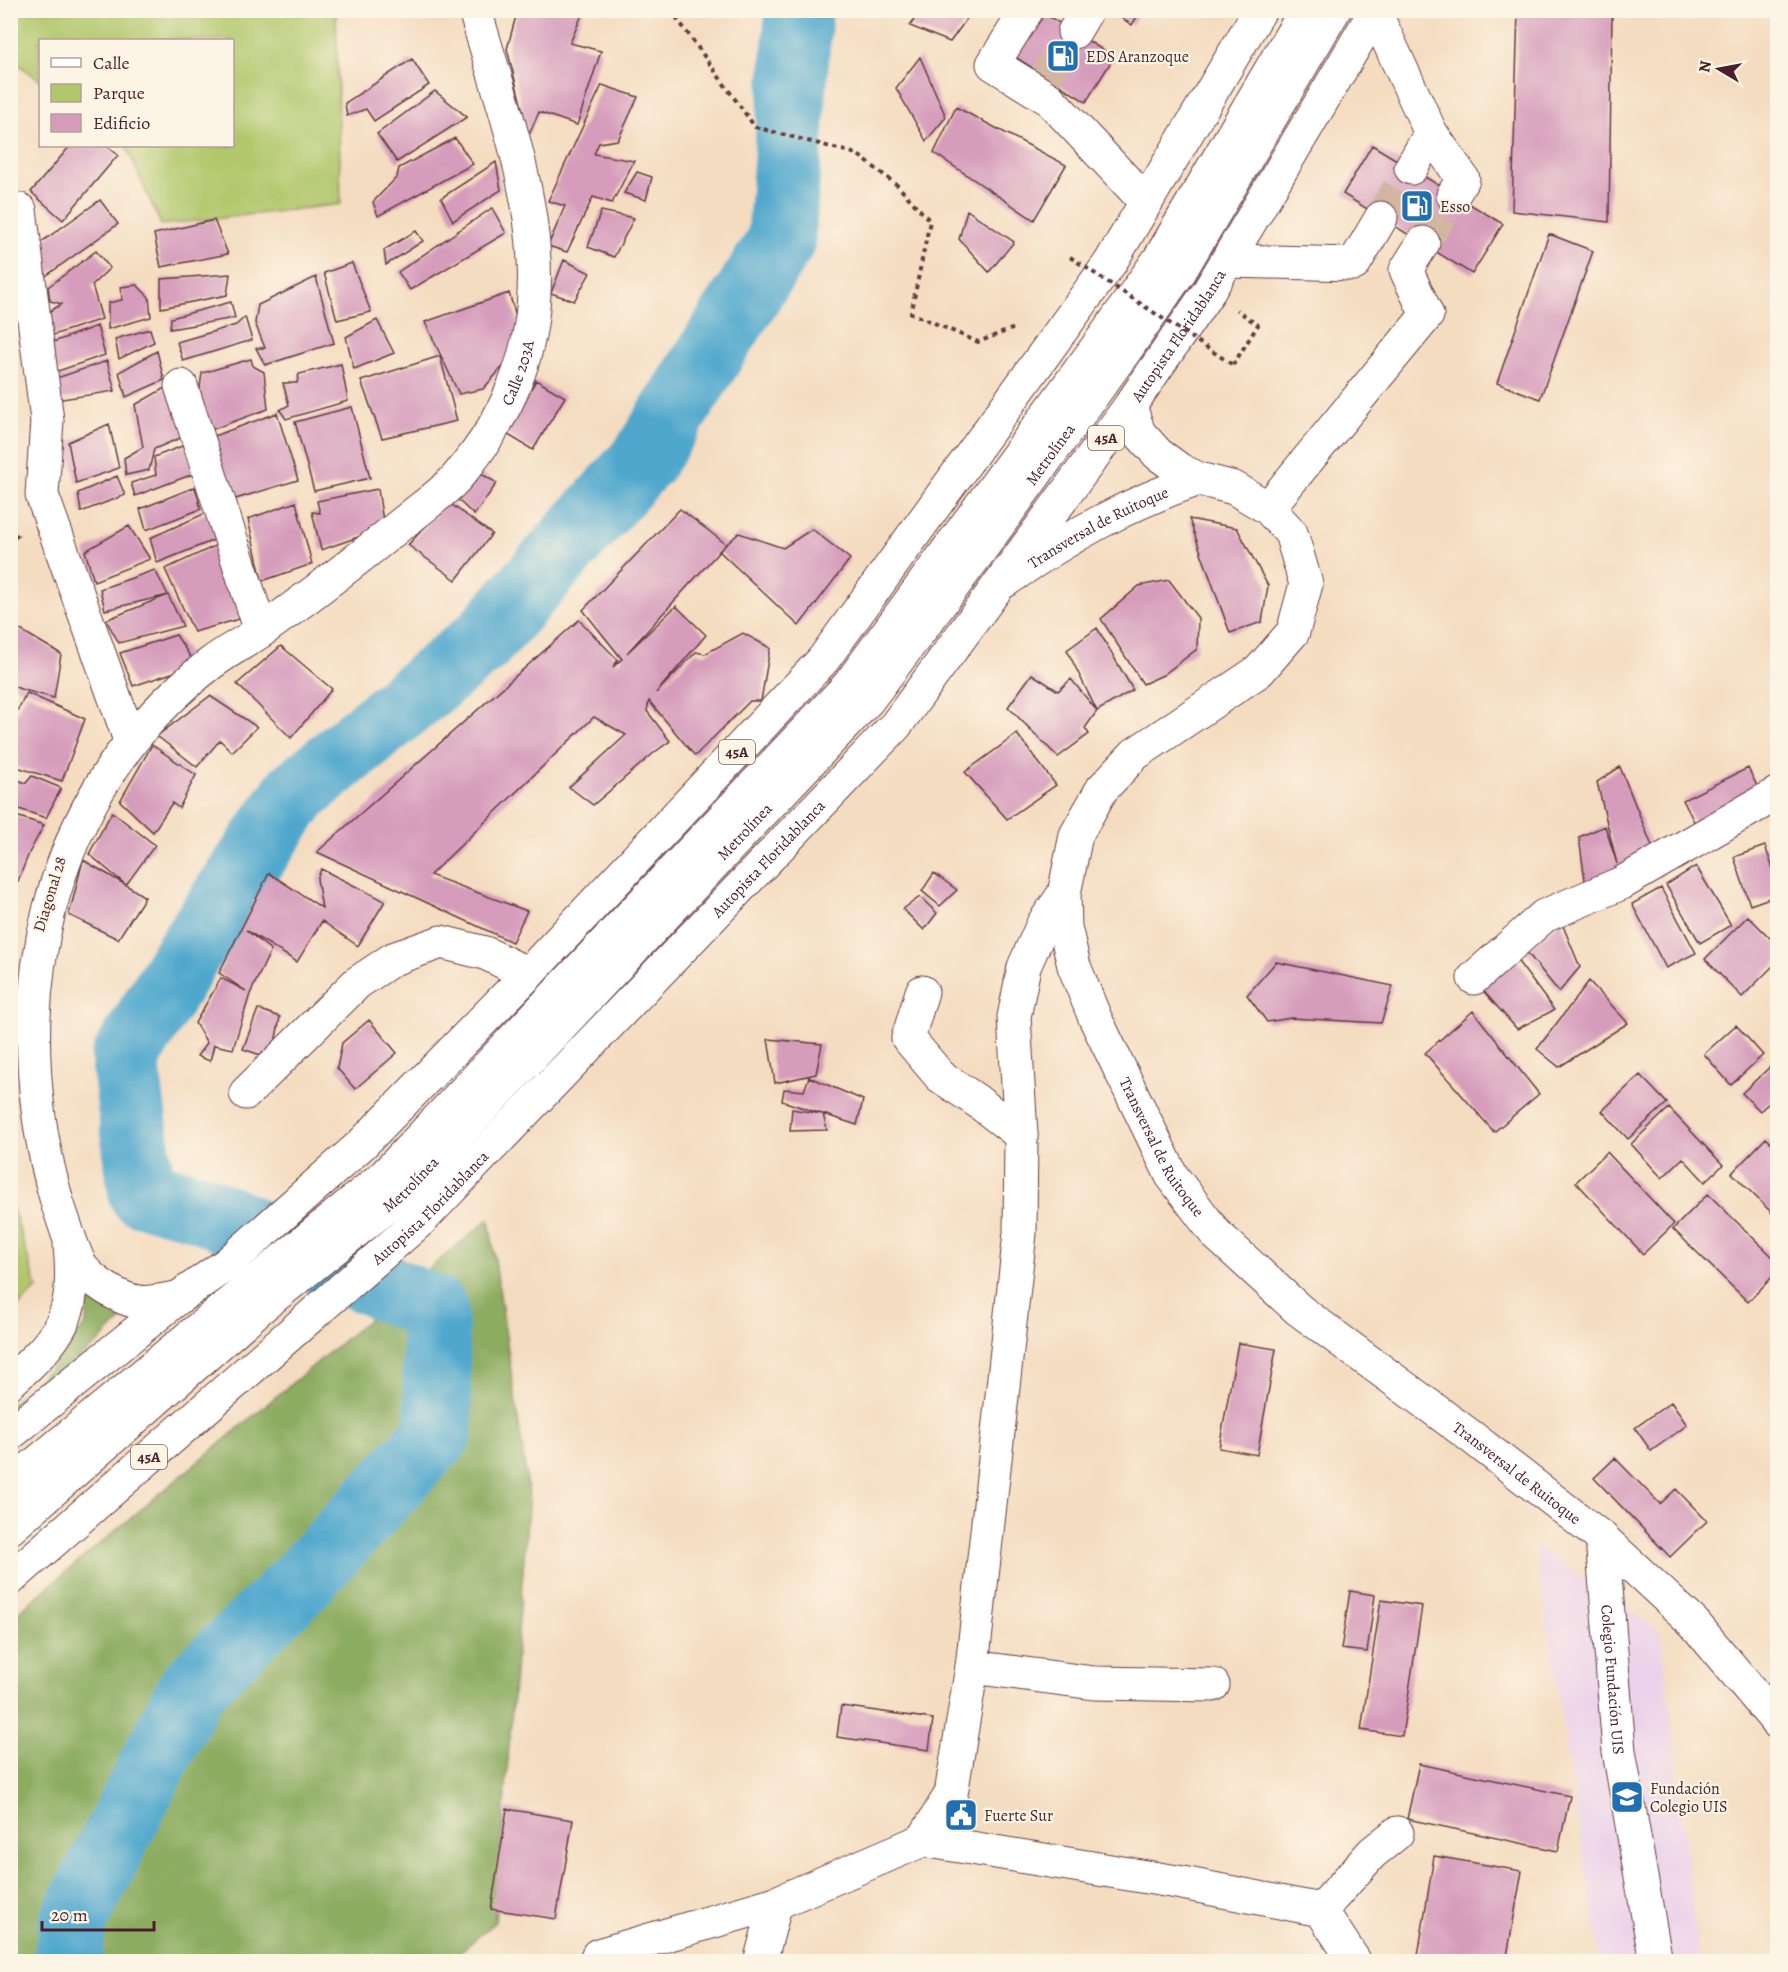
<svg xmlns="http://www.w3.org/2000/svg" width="1788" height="1972" font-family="Alegreya,serif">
	<rect width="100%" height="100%" fill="#fcf5e5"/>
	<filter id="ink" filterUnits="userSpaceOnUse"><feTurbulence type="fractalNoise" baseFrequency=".0167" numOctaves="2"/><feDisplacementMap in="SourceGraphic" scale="12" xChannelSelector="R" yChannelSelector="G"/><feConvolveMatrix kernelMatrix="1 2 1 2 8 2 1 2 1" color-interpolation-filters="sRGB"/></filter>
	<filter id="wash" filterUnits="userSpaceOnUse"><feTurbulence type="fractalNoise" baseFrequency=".008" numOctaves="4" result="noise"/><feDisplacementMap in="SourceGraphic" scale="24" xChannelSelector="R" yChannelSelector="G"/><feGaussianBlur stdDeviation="1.35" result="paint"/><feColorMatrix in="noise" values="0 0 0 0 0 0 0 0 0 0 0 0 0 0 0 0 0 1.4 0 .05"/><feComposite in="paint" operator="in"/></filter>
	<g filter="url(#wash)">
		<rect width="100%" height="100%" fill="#f4dcc0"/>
		<!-- built -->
		<path fill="#ebd1eb" d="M1535 1545 1661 1632 1699 1961H1600Z"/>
		<!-- green -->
		<path fill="#b1c76c" stroke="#7e734c" stroke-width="1.5" d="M10 11H339L336 16 341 204 161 225 126 146H232V40H40V80L11 59Z
			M10 1199 37 1288 11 1314H10Z"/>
		<!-- forest -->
		<path fill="#8cac60" stroke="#6b6646" stroke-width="1.5" d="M489 1219 529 1495 495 1922 450 1961 11 1962V1618Z
			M87 1293 127 1314 98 1343 11 1412V1405L54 1365 86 1324Z"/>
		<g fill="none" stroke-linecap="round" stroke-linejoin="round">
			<!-- river -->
			<path stroke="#50a7cd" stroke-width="68" d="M67 1962 74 1920 192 1687 297 1586 439 1432 434 1309 196 1206 142 1193 125 1058 186 956 296 793 481 642 645 458 781 241 799 10"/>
		</g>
		<g id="blocks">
			<!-- building -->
			<path fill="#d69cbb" d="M530 10H584L570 43 601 51 577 125 539 112 529 135 507 49 516 16 529 13Z
				M920 10H967L971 13 950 42 910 26Z
				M1109 10H1141L1132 25Z
				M1518 10H1612L1609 222 1512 211Z
				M1040 11 1114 57 1086 102 1012 55Z
				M920 57 946 117 926 141 896 88Z
				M412 59 429 85 374 121 366 109 347 116 345 103Z
				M602 85 638 97 618 140 599 143 594 154 634 161 612 203 593 197 567 252 548 246 565 206 548 201Z
				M435 91 467 117 397 162 377 134Z
				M956 107 1066 165 1034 220 934 153Z
				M455 138 473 164 378 216 373 202 397 177 399 168Z
				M1372 145 1503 224 1472 274 1343 194Z
				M70 146H107L118 155 63 220 31 192Z
				M496 162 501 190 453 221 441 198Z
				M637 172 652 177 646 200 624 193Z
				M100 200 118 224 43 278 26 253Z
				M492 208 506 233 410 290 398 272Z
				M967 210 1014 242 989 272 959 239Z
				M601 211 634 218 614 257 588 247Z
				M214 220 228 254 161 267 154 234Z
				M416 231 423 241 386 265 384 250Z
				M1549 234 1593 251 1540 399 1497 383Z
				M96 251 110 268 92 285 102 319 44 338 40 317 62 304 50 301 48 287Z
				M564 260 590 273 574 301 551 293Z
				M352 263 371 312 337 320 324 273Z
				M230 274 227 295 161 308V279Z
				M316 277 334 343 265 365 256 348H265L255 323 258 305Z
				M137 285 149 297 151 317 108 329V303L122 300 121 287Z
				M509 293 524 343 483 389 459 394 425 322Z
				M231 302 235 318 170 329 171 318Z
				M245 317 252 340 183 361 177 342 236 325Z
				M377 320 394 353 354 369 346 337Z
				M97 326 105 355 55 372 48 344Z
				M150 329 154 342 119 359 115 339Z
				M157 351 164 380 126 397 119 372Z
				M440 356 457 421 382 438 361 381Z
				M251 359 253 366 264 372 268 409 205 432 199 395 202 373Z
				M107 361 115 391 56 400 54 379Z
				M341 364 348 401 286 419 280 410 289 405 283 383H297L299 374Z
				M536 380 565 397 533 450 505 433Z
				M170 385 185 436 154 449 149 470 126 475 124 458 143 447 135 405Z
				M352 407 370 478 314 491 295 422Z
				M277 413 298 480 229 501 214 436Z
				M109 424 119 468 76 483 68 442Z
				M190 443 201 471 135 496 131 483 156 475 154 457Z
				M478 472 497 483 474 515 458 500Z
				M117 476 125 495 81 512 78 493Z
				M195 487 201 509 146 530 140 509Z
				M378 489 384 528 321 550 312 512 320 513 317 501Z
				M296 502 312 564 262 581 248 519Z
				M448 502 492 534 456 580 408 545Z
				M680 509 726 544 627 653 676 606 706 635 656 693 696 652 705 654 743 633 770 648 761 701H750L695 756 649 701 647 711 670 741 655 752 593 805 569 787 626 735 594 717 430 875 527 911 512 942 317 852 579 620 618 660 613 667 622 659 583 610Z
				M206 513 219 538 157 563 150 538Z
				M1189 519 1237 528 1268 586 1262 622 1230 633Z
				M129 526 150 559 94 581 85 551Z
				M812 529 850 559 799 626 719 551 739 533 783 548Z
				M217 545 246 617 194 632 165 569Z
				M155 570 168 595 183 626 119 643 106 620 168 595 105 610 100 589Z
				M1169 580 1198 618 1197 649 1163 675 1143 684 1101 619 1139 586Z
				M14 626 61 654 54 698 20 689 10 684V631Z
				M1097 628 1133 690 1097 711 1067 650Z
				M176 635 196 665 133 686 120 653Z
				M281 646 332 689 291 738 237 684Z
				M1032 674 1058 691 1071 679 1097 711 1085 728 1089 734 1058 757 1008 707Z
				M27 693 85 719 62 781 10 765V724Z
				M210 696 257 727 232 752 220 740 197 767 157 736Z
				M1017 734 1056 785 1007 819 965 772Z
				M152 745 196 775 179 808 172 803 153 832 120 801Z
				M1620 767 1654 851 1587 895 1579 837 1605 826 1617 864 1597 782Z
				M1748 768 1763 798 1700 833 1683 800Z
				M32 776 61 788 46 818 10 806V777L26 783Z
				M112 812 155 845 126 885 145 897 118 939 69 915 83 860 126 885 89 854Z
				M10 814 44 825 29 853 18 881 10 878Z
				M1765 846 1778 883V895L1750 905 1734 857Z
				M1696 866 1731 925 1700 943 1666 885Z
				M321 869 385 901 358 946 322 921 297 962 246 930 271 950 250 994 233 1049 214 1045 210 1061 197 1056 207 1043 195 1023 221 978 246 991 219 973 269 873 322 908 317 879Z
				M934 873 957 890 940 906 922 891Z
				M1661 888 1696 953 1666 968 1632 904Z
				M920 897 937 913 924 930 903 909Z
				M1748 916 1778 946V961L1742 997 1705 959Z
				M1561 921 1580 967 1559 992 1526 951Z
				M1513 955 1554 1010 1517 1029 1479 986Z
				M1276 962 1393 986 1381 1023 1291 1018 1267 1022 1247 995Z
				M1589 981 1628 1023 1559 1067 1537 1049Z
				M258 1009 280 1017 272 1059 243 1049Z
				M1473 1011 1539 1094 1494 1132 1425 1053Z
				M369 1020 397 1053 355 1089 337 1068 342 1043Z
				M1736 1025 1763 1055 1731 1085 1704 1054Z
				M768 1039 822 1044 816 1074 775 1083Z
				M1773 1064 1778 1068V1095L1760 1111 1742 1093Z
				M1640 1075 1667 1103 1628 1139 1602 1111Z
				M809 1077 863 1100 857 1125 823 1114 827 1130 790 1131 792 1109 822 1114 782 1101 784 1089 804 1091Z
				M1669 1108 1723 1165 1705 1182 1683 1158 1662 1178 1631 1144Z
				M1766 1138 1778 1149V1212L1774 1215 1732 1173Z
				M1607 1152 1674 1224 1643 1254 1576 1182Z
				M1708 1194 1778 1262V1271L1748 1302 1673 1229Z
				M1238 1343 1276 1349 1257 1455 1219 1448Z
				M1671 1402 1687 1425 1651 1451 1635 1428Z
				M1615 1458 1660 1504 1676 1489 1707 1521 1670 1557 1594 1478Z
				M1350 1591 1375 1595 1367 1652 1341 1649Z
				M1381 1600 1422 1606 1402 1736 1361 1730Z
				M841 1706 933 1719 929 1750 837 1737Z
				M1419 1764 1570 1796 1558 1851 1407 1819Z
				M507 1809 573 1820 556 1919 491 1909Z
				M1434 1856 1522 1871 1506 1962H1417Z"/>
		</g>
	</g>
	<g filter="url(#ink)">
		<use href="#blocks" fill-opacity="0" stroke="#643b41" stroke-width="1.5"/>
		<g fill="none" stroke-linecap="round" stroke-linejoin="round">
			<!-- minor-tunnel -->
			<path stroke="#d2b6a2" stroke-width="33" stroke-dasharray="33 16" stroke-linecap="butt" d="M1046 77 1074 32
				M1381 218 1411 168
				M1423 243 1453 195"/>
			<!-- minor casing -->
			<g stroke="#643b41" stroke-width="35">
				<g id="minor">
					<path d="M1027 10 993 64 1049 99 1146 202"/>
					<path d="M1375 12 1431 133 1411 168"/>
					<path d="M1074 32 1087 10"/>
					<path d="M1431 133 1463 179 1453 195"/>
					<path d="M20 210 47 420 42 495 130 740"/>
					<path d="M1228 261 1354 264 1381 218"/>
					<path d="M181 386 261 631"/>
					<path id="s1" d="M1130 406 1139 433 1158 454 1180 470 1199 479 1234 488 1268 508 1291 533 1306 584 1293 632 1259 671 1135 754 1102 789 1076 835 1064 894 1065 927 1074 966 1095 1018 1172 1176 1216 1234 1299 1310 1469 1435 1602 1538 1694 1623 1778 1723"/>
					<path d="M1268 508 1427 315 1406 270 1423 243"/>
					<path id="s2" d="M1005 581C1068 537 1126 504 1199 479"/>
					<path d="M1474 978 1544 916 1622 883 1778 793"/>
					<path d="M922 992 908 1038 940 1076 977 1101 1021 1135"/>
					<path d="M246 1093 357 983 393 959 441 942 485 953 528 974"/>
					<path id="s3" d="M178 1298C166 1299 151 1304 139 1302 120 1300 89 1280 80 1264 71 1246 65 1224 58 1205 0 1008 43 792 210 664 227 651 247 641 264 629 313 594 362 556 409 518 425 505 444 492 457 477 483 448 505 411 518 375 562 256 508 126 475 10"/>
					<path d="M10 1382C61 1337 77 1316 70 1246"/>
					<path d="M10 1485 385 1175 849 685 1105 336 1160 258 1306 10"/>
					<path id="s4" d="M10 1528 262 1306 401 1195 867 701 978 553 1124 352 1180 271 1334 10"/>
					<path id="s5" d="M1602 1538 1619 1751 1656 1962"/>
					<path d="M972 1667 1094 1683 1213 1685"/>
					<path d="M923 1840 1177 1882 1321 1910 1355 1962"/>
					<path d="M1321 1910 1372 1853 1397 1833"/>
					<path d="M595 1962 598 1955 776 1903 923 1840 951 1794 972 1667 1020 1233 1021 1135 1014 1017 1024 967 1043 924 1064 894"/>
					<path d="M760 1962 776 1903"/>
				</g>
			</g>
			<!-- highway casing -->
			<g stroke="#643b41" stroke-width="35">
				<g id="highway">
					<path d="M10 1434 178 1298 227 1264 361 1145 528 974 823 660 1110 263 1260 10"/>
					<path id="s6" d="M10 1579 422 1219 896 725 1130 406 1209 291 1376 10"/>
				</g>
			</g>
			<!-- path -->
			<path stroke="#643b41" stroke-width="4" stroke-dasharray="4.5 4.5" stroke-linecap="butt" d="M671 10 755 127 857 154 897 185 930 221 911 313 978 342 1017 327
				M1233 365 1258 325 1237 310
				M10 545 18 534"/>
			<!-- minor -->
			<use href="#minor" stroke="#fff" stroke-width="33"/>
			<!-- highway -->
			<use href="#highway" stroke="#fff" stroke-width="33"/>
			<!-- path-bridge -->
			<path stroke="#643b41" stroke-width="4" stroke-dasharray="4.5 4.5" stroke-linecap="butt" d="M1070 257 1233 365"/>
		</g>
	</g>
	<!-- icons -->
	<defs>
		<g id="fuel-square" transform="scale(1.725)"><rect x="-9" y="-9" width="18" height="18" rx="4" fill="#1f6fb2" stroke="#fcf5e5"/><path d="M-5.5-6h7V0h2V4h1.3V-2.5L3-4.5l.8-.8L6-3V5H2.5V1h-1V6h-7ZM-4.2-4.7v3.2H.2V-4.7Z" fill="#fff"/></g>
		<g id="school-square" transform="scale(1.725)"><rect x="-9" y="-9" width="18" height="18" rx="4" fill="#1f6fb2" stroke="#fcf5e5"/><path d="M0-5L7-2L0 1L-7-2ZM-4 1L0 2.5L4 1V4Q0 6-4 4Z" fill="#fff"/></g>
		<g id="civic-square" transform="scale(1.725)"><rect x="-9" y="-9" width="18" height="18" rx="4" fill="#1f6fb2" stroke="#fcf5e5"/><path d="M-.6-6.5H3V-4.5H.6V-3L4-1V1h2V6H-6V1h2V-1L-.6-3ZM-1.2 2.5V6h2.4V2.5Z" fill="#fff"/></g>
	</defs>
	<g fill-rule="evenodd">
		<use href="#fuel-square" x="1063" y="56"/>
		<use href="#fuel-square" x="1417" y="206"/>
		<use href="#school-square" x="1627" y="1797"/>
		<use href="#civic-square" x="961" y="1815"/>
	</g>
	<g text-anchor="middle" stroke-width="4.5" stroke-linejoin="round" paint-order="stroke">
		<!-- shield labels -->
		<g fill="#fcf5e5" stroke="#7f5f63" stroke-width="1.5">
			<rect x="1088" y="426" width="36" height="24" rx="4.5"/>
			<rect x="719" y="740" width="36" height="24" rx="4.5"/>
			<rect x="131" y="1445" width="36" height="24" rx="4.5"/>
		</g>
		<g font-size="15" font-weight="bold" fill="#4a1f2b">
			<text x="1106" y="443">45A</text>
			<text x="737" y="757">45A</text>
			<text x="149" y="1462">45A</text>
		</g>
		<!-- poi labels -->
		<g font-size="16" fill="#4a1f2b" stroke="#fcf5e5" text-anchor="start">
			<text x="1086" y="62">EDS Aranzoque</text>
			<text x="1440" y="212">Esso</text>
			<text x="1650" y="1794">Fundación<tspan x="1650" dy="18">Colegio UIS</tspan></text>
			<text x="984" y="1821">Fuerte Sur</text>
		</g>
		<!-- street labels -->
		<g font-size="16" fill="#4a1f2b" stroke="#fcf5e5">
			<text dy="6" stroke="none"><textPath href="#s6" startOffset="1713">Autopista Floridablanca</textPath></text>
			<text dy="6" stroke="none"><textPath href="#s3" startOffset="1204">Calle 203A</textPath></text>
			<text dy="6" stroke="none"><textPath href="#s4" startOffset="1500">Metrolínea</textPath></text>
			<text dy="6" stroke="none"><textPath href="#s2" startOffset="108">Transversal de Ruitoque</textPath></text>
			<text dy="6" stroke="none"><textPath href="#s4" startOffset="1014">Metrolínea</textPath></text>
			<text dy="6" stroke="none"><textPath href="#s6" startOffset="1047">Autopista Floridablanca</textPath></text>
			<text transform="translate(49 894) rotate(-73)" y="6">Diagonal 28</text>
			<text dy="6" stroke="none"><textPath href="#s1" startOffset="954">Transversal de Ruitoque</textPath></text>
			<text dy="6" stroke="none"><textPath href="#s4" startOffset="528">Metrolínea</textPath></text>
			<text dy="6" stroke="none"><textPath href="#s6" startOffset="561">Autopista Floridablanca</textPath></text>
			<text dy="6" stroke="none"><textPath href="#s1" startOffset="1442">Transversal de Ruitoque</textPath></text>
			<text dy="6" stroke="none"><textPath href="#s5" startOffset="142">Colegio Fundación UIS</textPath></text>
		</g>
	</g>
	<!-- margin -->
	<rect width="1788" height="1972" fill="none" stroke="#fcf5e5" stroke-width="36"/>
	<!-- legend -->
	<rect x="39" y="39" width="195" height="108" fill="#fcf5e5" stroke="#b59f9b" stroke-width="1.5"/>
	<rect x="51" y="58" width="30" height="9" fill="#ffffff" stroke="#b59f9b" stroke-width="1.5"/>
	<text x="93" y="69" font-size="18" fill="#4a1f2b">Calle</text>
	<rect x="51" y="84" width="30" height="18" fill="#b1c76c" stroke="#b59f9b" stroke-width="1.5"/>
	<text x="93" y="99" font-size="18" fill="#4a1f2b">Parque</text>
	<rect x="51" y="114" width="30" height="18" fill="#d69cbb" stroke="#b59f9b" stroke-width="1.5"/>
	<text x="93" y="129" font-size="18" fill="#4a1f2b">Edificio</text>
	<!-- north arrow -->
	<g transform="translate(1719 69) rotate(280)" stroke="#fcf5e5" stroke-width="4.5" paint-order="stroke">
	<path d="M0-4.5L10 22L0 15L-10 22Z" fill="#4a1f2b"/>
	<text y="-9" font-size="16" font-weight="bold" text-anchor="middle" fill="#4a1f2b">N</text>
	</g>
	<!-- scale -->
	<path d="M42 1921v9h112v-9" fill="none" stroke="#4a1f2b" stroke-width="3"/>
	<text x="51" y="1921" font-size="18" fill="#4a1f2b" stroke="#fcf5e5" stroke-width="4.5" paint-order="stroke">20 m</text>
</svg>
